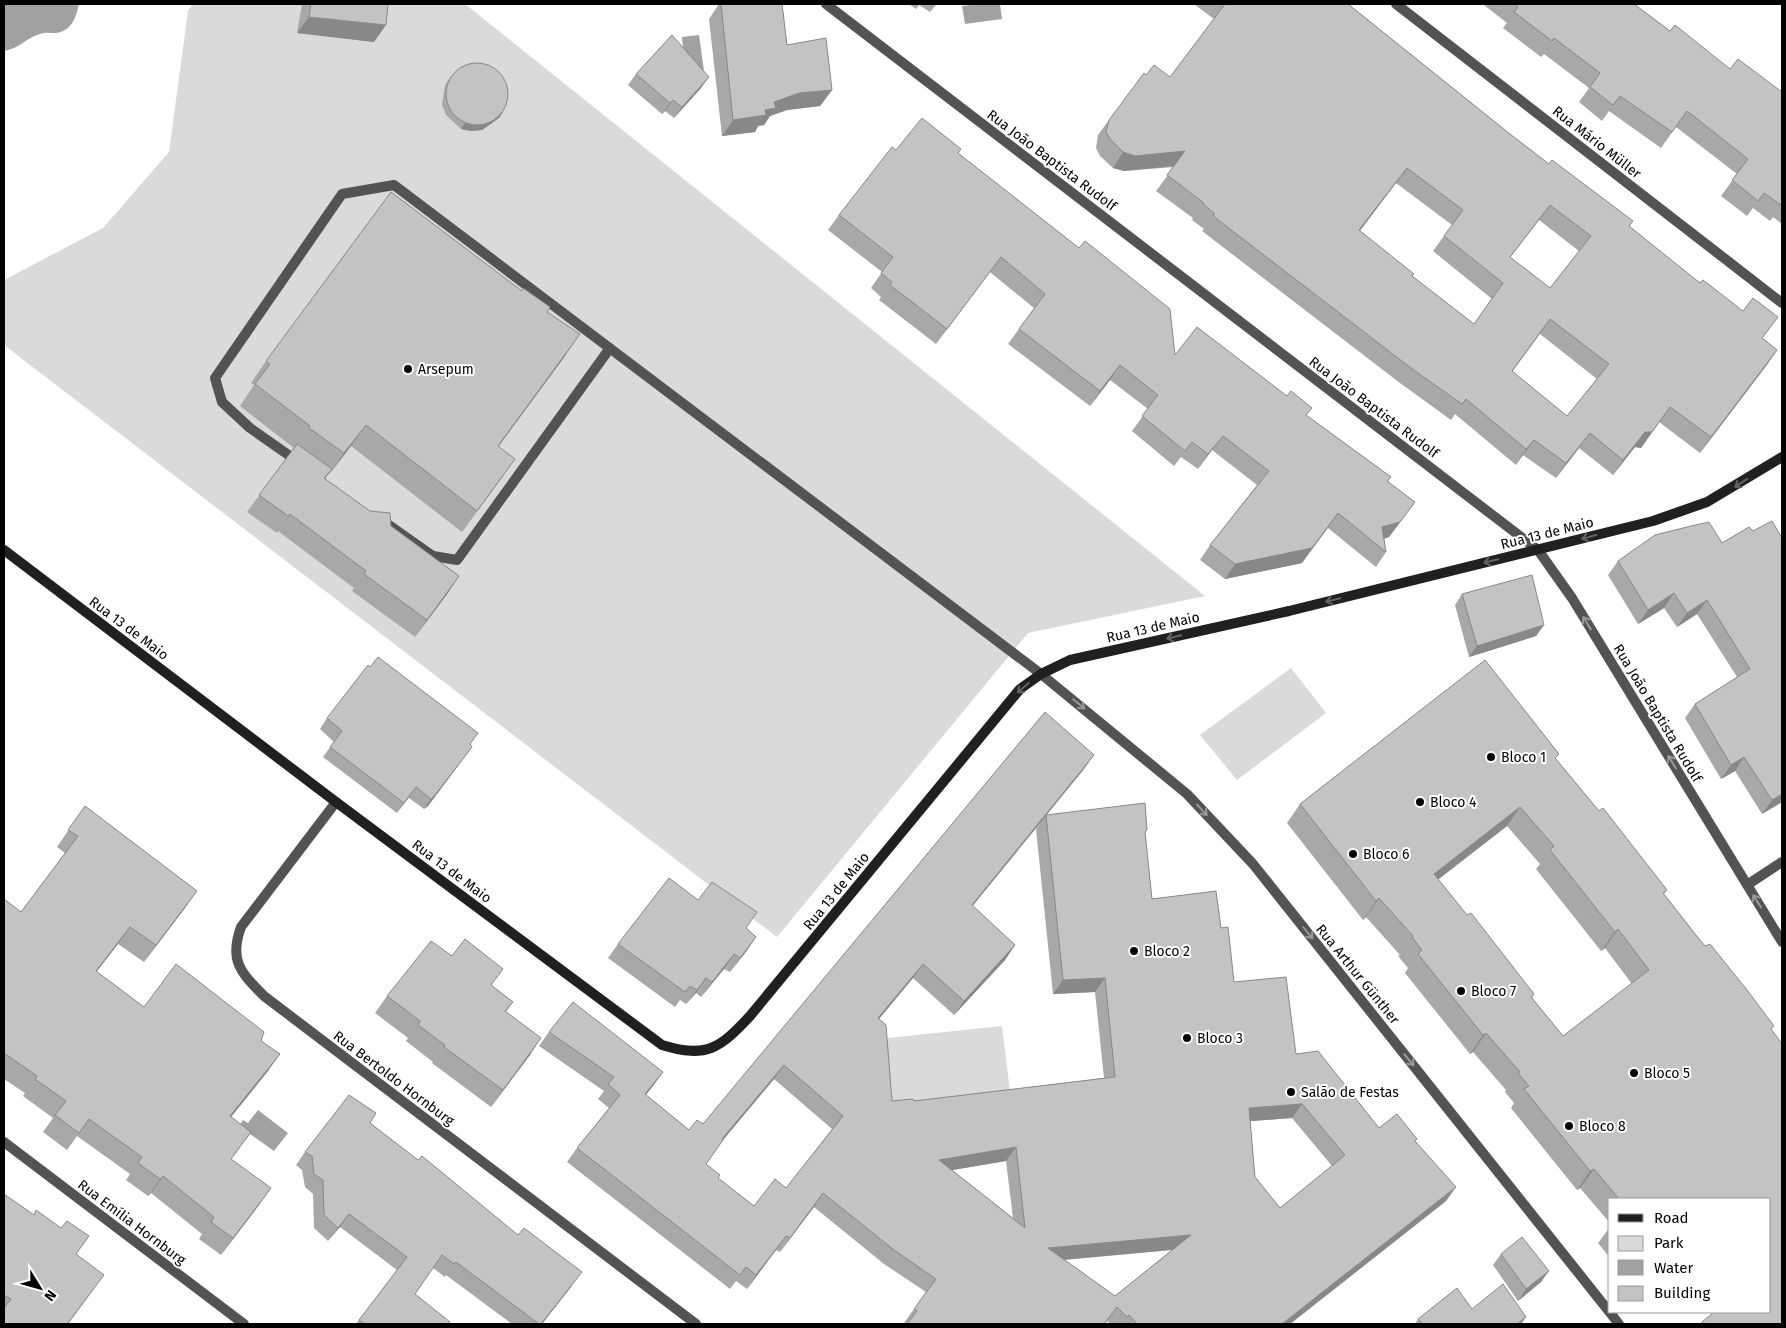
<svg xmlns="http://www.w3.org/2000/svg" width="1786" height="1328" font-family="'Fira Sans',sans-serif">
	<rect width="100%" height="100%" fill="#fff"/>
	<!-- green -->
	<path fill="#dadada" d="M193 4H465L1205 596 1028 633 777 937 4 345V280L103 228 169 152 188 11Z
		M1291 668 1326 713 1237 780 1200 735Z
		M1002 1026 1010 1092 885 1112 878 1039Z"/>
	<!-- water -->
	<path fill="#a1a1a1" d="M4 4H79C76 17 72 31 56 33 51 33 44 32 40 34 26 38 19 49 4 51Z
		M979 4H1000L1002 19 965 24 962 6Z
		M699 35 704 71 685 67 682 37Z
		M258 1110 288 1133 274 1151 250 1134 247 1138 236 1130 243 1120 248 1123Z"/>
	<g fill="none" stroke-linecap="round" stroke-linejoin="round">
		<!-- service -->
		<path stroke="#535353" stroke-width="10" d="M300 463 250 428 222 402 215 378 342 194 394 185 1041 674
			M379 518 433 556 457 560 610 348"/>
		<!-- minor -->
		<path stroke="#535353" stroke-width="10" d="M826 4 1538 550 1572 598 1782 942
			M1396 4 1782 303
			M1041 674 1187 794 1253 864 1619 1324
			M336 802 241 927C229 960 240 972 264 996L696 1324
			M1747 885 1782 862
			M4 1142 244 1324"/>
		<!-- secondary -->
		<path stroke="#202020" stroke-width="10" d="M4 550 336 802 662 1045C707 1059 720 1048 750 1016L1020 689 1041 674 1070 660 1289 611 1653 521 1707 502 1782 457"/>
	</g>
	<!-- wall -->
	<path fill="#a8a8a8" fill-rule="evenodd" d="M302 4H388L374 42 297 33Z
		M719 4H782L787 45 832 90 820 106 787 110 770 116 764 125 758 126 755 132 722 136 709 19Z
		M909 4H937L930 12 919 5 916 9Z
		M1194 4H1348L1510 134 1629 227 1777 350 1766 366 1700 453 1659 422 1641 448 1635 447 1613 475 1579 448 1556 478 1523 455 1516 465 1455 414 1451 420 1400 383 1202 231 1204 229 1192 220 1193 218 1156 191 1174 167 1124 171 1113 168 1100 156 1096 148 1098 135 1109 120 1146 75 1170 77 1214 19ZM1396 183 1452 225 1433 251 1492 299 1474 324 1412 276 1360 231ZM1539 220 1579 251 1550 288 1510 257ZM1540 334 1597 379 1567 416 1512 372Z
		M1485 4H1634L1670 31 1730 69 1782 92V224L1773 217 1770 221 1753 208 1747 216 1721 196 1737 174 1676 127 1661 148 1609 111 1602 121 1579 102 1589 88 1544 54 1541 57 1503 28 1507 23 1484 5Z
		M636 74 701 88 674 118 665 111 662 114 628 85Z
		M449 79 503 112 499 118 482 130 471 131 461 129 446 115 442 105 445 85Z
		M896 150 958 153 1175 355 1306 415 1391 477 1388 481 1404 517 1389 537 1384 539 1386 552 1376 567 1328 528 1302 563 1225 579 1200 560 1210 545 1257 485 1212 450 1198 469 1181 457 1174 466 1132 431 1148 409 1110 380 1090 406 1008 344 1034 308 990 272 936 344 879 300 881 297 871 288 882 272 828 230 839 215Z
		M547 312 565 356 499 446 500 480 462 532 351 446 325 479 391 526 448 593 415 637 352 591 354 588 278 531 277 533 247 512 294 448 240 406 254 385 251 383 266 361Z
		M1753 531 1782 538V802L1762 814 1735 771 1721 779 1685 718 1695 704 1737 677 1697 614 1677 627 1664 608 1638 624 1608 575 1618 561 1722 543Z
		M1462 594 1544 625 1536 636 1469 657 1455 605Z
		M327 718 470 745 472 747 428 806 424 809 409 798 397 813 323 757 334 742 320 729Z
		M1556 759 1599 811 1667 890 1664 894 1771 1030 1782 1324H1700L1702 1322 1770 1312V1199H1610V1223L1580 1188 1577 1190 1511 1108 1514 1103 1505 1092 1506 1090 1473 1052 1470 1054 1405 973 1408 968 1398 956 1400 955 1366 917 1363 920 1287 823 1300 804ZM1507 826 1540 864 1536 869 1601 951 1605 948 1632 984 1563 1036 1532 998 1534 994 1467 915 1438 879Z
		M1084 769 1046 815 1145 833 1152 899 1221 928 1234 982 1296 1054 1379 1128 1415 1141 1446 1201 1290 1324H1111L1107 1321 1105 1324H906L904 1323 926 1292 884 1264 814 1207 780 1252 776 1250 747 1289 736 1281 730 1289 567 1162 577 1148 609 1108 598 1099 604 1091 539 1046 549 1032 663 1072 646 1095 689 1130 703 1124ZM1042 821 1036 829 1053 994 1095 992 1104 1078 914 1101H892L879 1019 913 978 954 1015 1005 960 1015 945 972 906ZM774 1079 832 1129 786 1188 754 1206 718 1178 706 1164 723 1140ZM1292 1118 1332 1166 1280 1208 1255 1177 1250 1121ZM1006 1161 1013 1218 952 1170ZM1172 1250 1115 1296 1064 1260Z
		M85 806 185 908 144 962 118 944 96 972 144 1007 261 1041 268 1071 231 1117 239 1149 231 1159 259 1205 221 1255 199 1239 202 1234 151 1193 148 1196 126 1180 130 1174 77 1136 67 1150 43 1132 53 1118 23 1096 25 1093 4 1079V899L21 912 65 853 57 847Z
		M698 900 746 928 756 937 730 972 724 969 701 997 696 993 686 1004 680 1000 675 1007 608 958 618 944Z
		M491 985 513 1002 506 1012 530 1055 491 1107 432 1063 433 1062 406 1041 408 1038 375 1013 387 996Z
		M370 1123 572 1286 542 1324H512L446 1275 445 1277 433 1268 415 1294 449 1324H356L397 1270 340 1227 328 1241 314 1228 313 1194 305 1187 302 1170 296 1165 305 1152Z
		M4 1194 76 1255 93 1290 4 1324Z
		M1610 1227V1258L1598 1243Z
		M1501 1254 1541 1282 1518 1301 1493 1265Z
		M1472 1309 1521 1324H1415L1418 1319Z"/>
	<!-- shaded-wall -->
	<path fill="#888" d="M309 17 386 25 374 42 297 33Z
		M709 77 701 88 674 118 682 107Z
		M832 90 820 106 787 110 770 116 764 125 758 126 755 132 722 136 733 120 765 110 774 102 799 93Z
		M673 100 665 111 662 114 670 103Z
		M503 112 499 118 482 130 471 131 461 129 465 123Z
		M1185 151 1174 166 1124 171 1113 168 1123 152Z
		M1407 168 1396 183 1348 246 1359 230Z
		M1550 205 1539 220 1499 272 1510 257Z
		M1001 257 990 272 936 344 947 329Z
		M580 334 565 356 483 467 498 446Z
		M1777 350 1766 366 1700 453 1711 437Z
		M1120 365 1110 380 1090 406 1100 391Z
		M1670 407 1641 448 1635 447 1613 475 1623 460 1645 432Z
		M366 425 351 446 329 475 344 453Z
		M1590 433 1579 448 1556 478 1566 463Z
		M1223 436 1212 450 1198 469 1208 454Z
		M1534 440 1523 455 1516 465 1526 449Z
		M515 459 500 480 462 532 477 511Z
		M1415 502 1389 537 1373 542 1382 527Z
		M1338 513 1302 563 1225 579 1235 564Z
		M459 576 448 593 415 637 427 620Z
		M1674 593 1664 608 1638 624 1648 610Z
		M1707 600 1697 614 1677 627 1687 613Z
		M1544 625 1536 636 1469 657 1477 646Z
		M472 747 428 806 424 809 431 799Z
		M1094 755 1084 769 962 919 972 905Z
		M1744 757 1735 771 1721 779 1731 765Z
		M1782 794V802L1762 814 1772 800Z
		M1520 807 1507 826 1421 893 1434 874Z
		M197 891 185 908 144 962 156 945Z
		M1379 898 1366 917 1363 920 1376 901Z
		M130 927 118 944 84 988 96 971Z
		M1618 929 1605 948 1601 951 1615 932Z
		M756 937 746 952 730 972 740 958Z
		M1015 945 1005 960 954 1015 964 1001Z
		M734 954 724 969 701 997 712 982Z
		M923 964 913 978 868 1032 878 1018Z
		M706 978 696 993 686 1004 697 990Z
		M1105 978 1095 992 1053 994 1063 980Z
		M1486 1033 1473 1052 1470 1054 1483 1035Z
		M541 1038 530 1055 491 1107 503 1090Z
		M280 1054 268 1071 218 1133 230 1116Z
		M784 1065 774 1079 712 1153 722 1139Z
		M663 1072 653 1086 635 1108 645 1094Z
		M1302 1104 1292 1118 1239 1122 1249 1108Z
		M1016 1147 1006 1161 929 1174 939 1160Z
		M1594 1169 1580 1188 1577 1190 1590 1171Z
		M163 1176 151 1193 148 1196 160 1179Z
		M1456 1187 1446 1201 1290 1324H1282Z
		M271 1188 259 1205 221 1255 233 1238Z
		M823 1193 814 1207 780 1252 790 1238Z
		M349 1214 340 1227 328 1241 338 1228Z
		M1191 1235 1181 1249 1038 1262 1048 1248Z
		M786 1236 776 1250 747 1289 756 1275Z
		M1549 1271 1541 1282 1518 1301 1526 1289Z
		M582 1272 542 1324H541Z
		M104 1275 68 1324H67Z
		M1526 1317 1521 1324H1517Z"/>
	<!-- building -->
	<path fill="#c3c3c3" stroke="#888" fill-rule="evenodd" d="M311 4H388L386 25 309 17Z
		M721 4H782L787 45 826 38 832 90 799 93 774 102 776 108 765 110 766 115 733 120Z
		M1225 4H1348L1510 134 1549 164 1552 160 1633 221 1629 226 1700 283 1703 280 1743 311 1753 298 1778 317 1762 338 1777 350 1711 437 1670 407 1652 432H1645L1623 460 1590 433 1566 463 1534 440 1526 449 1466 399 1462 404 1411 368 1213 216 1215 214 1203 204 1204 203 1167 175 1185 151 1135 156 1123 152 1111 140 1106 132 1109 120 1144 73 1146 75 1154 65 1170 77ZM1407 168 1463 210 1444 236 1503 283 1474 324 1412 276 1414 274 1359 230ZM1550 205 1591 236 1550 288 1510 257ZM1550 319 1609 364 1567 416 1512 371Z
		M1514 4H1634L1670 31 1675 25 1730 69 1738 59 1782 92V204L1781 205 1764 193 1758 201 1732 180 1748 159 1687 111 1672 132 1620 96 1613 105 1590 87 1600 73 1554 38 1552 41 1514 12 1518 7Z
		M672 35 709 77 682 107 673 100 670 103 636 74Z
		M446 94a31 31 0 1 1 62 0a31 31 0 1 1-62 0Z
		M922 118 961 149 958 153 1079 248 1085 241 1170 309 1175 355 1197 327 1287 396 1291 391 1312 408 1306 415 1391 477 1387 481 1415 502 1400 522 1382 527 1386 552 1338 513 1312 548 1235 564 1210 545 1269 471 1223 436 1208 454 1192 442 1185 451 1142 416 1158 395 1120 365 1100 391 1019 329 1045 294 1001 257 947 329 890 285 892 282 881 273 893 257 839 215 892 147 896 150Z
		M391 192 522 291 523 288 550 307 547 312 580 334 498 446 515 459 477 511 366 425 344 453 309 428 310 426 255 384 270 364 266 361Z
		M297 444 332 469 324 478 370 511 390 513 391 526 459 576 427 620 364 574 366 571 290 514 288 516 259 495Z
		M1772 521 1782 538V794L1772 800 1744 757 1731 765 1695 704 1750 669 1707 600 1687 613 1674 593 1648 610 1618 561 1655 535 1691 526 1709 522 1722 543 1749 527 1753 531Z
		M1532 575 1544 625 1477 646 1462 594Z
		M378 657 478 733 470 744 472 747 435 795 431 799 416 787 404 803 330 747 342 731 327 718 368 665 370 667Z
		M1485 660 1559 754 1555 758 1599 811 1603 808 1667 890 1663 893 1695 934 1705 946 1710 944 1747 990 1774 1026 1771 1029 1782 1044V1324H1703L1702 1322 1714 1312H1770V1199H1619L1594 1169 1590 1171 1524 1089 1529 1086 1518 1073 1520 1072 1486 1033 1483 1035 1418 954 1422 950 1412 937 1413 936 1379 898 1376 901 1300 804ZM1520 807 1554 846 1550 850 1615 932 1618 929 1649 970 1563 1036 1531 997 1534 994 1471 913 1467 915 1434 874Z
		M1045 712 1094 755 972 905 1015 945 964 1001 923 964 878 1018 886 1025 892 1101 913 1099 914 1101 1115 1077 1105 978 1063 980 1046 815 1145 803 1147 830 1145 832 1152 899 1216 891 1221 928 1228 927 1234 982 1286 977 1296 1054 1318 1051 1379 1128 1397 1114 1417 1139 1415 1141 1456 1187 1282 1324H1137L1129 1315 1127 1317 1117 1307 1104 1324H907L917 1311 914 1309 936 1279 894 1250 823 1193 790 1238 786 1236 756 1275 746 1267 740 1275 577 1148 620 1095 608 1084 614 1077 549 1032 573 1002 663 1072 645 1094 689 1130 697 1120 703 1124ZM784 1065 843 1116 786 1188 775 1179 754 1206 718 1178 720 1175 706 1164 723 1140 722 1139ZM1302 1104 1345 1155 1280 1208 1255 1177 1249 1108ZM1016 1147 1025 1228 939 1160ZM1191 1235 1115 1296 1048 1248Z
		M85 806 197 891 156 945 130 927 96 971 144 1007 176 964 264 1032 261 1041 280 1054 230 1116 251 1132 231 1159 271 1188 233 1238 211 1222 214 1217 163 1176 160 1179 138 1163 142 1157 89 1119 79 1133 55 1115 66 1101 35 1079 37 1076 4 1053V899L21 912 78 836 68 830Z
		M669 878 698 900 712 882 757 912 746 928 756 937 740 958 734 954 712 982 706 978 697 990 690 986 685 992 618 944Z
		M465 939 503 969 491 985 513 1002 505 1011 541 1038 503 1090 444 1047 445 1045 418 1025 420 1021 387 996 431 941 452 956Z
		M349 1095 376 1113 370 1123 418 1160 422 1156 518 1235 524 1228 582 1272 541 1324H539L456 1262 454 1264 442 1255 415 1294 450 1322 448 1324H365L359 1320 407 1257 349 1214 338 1228 324 1215 323 1180 314 1174 312 1156 305 1152Z
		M4 1194 34 1215 36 1210 61 1228 67 1221 89 1236 76 1254 104 1275 67 1324H4V1308L11 1299 4 1295Z
		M1522 1237 1549 1271 1526 1289 1501 1254Z
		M1503 1284 1526 1317 1517 1324H1423L1418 1319 1457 1288 1472 1309Z"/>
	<!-- one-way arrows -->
	<defs><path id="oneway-shaft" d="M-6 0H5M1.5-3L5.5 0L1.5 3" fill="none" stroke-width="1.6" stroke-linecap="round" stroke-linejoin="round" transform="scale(1.25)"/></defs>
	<g stroke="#636363">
		<use href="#oneway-shaft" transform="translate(1741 483) rotate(147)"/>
		<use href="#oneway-shaft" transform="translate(1589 537) rotate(165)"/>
		<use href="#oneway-shaft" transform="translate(1491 561) rotate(166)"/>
		<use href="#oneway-shaft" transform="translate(1333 600) rotate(166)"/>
		<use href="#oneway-shaft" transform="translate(1174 637) rotate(167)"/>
		<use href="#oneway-shaft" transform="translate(1023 688) rotate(139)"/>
	</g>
	<g stroke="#989898">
		<use href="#oneway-shaft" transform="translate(1587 623) rotate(-121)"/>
		<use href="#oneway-shaft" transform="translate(1079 704) rotate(40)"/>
		<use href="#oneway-shaft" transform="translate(1672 762) rotate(-121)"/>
		<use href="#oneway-shaft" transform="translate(1202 810) rotate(47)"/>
		<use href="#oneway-shaft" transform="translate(1757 901) rotate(-122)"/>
		<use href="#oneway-shaft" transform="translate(1308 933) rotate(51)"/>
		<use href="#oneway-shaft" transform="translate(1409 1060) rotate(51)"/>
	</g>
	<!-- markers -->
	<g fill="#000" stroke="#fff" stroke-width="2">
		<circle cx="408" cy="369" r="5"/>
		<circle cx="1491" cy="757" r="5"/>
		<circle cx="1420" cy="802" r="5"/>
		<circle cx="1353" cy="854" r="5"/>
		<circle cx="1134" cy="951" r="5"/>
		<circle cx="1461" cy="991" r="5"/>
		<circle cx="1187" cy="1038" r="5"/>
		<circle cx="1634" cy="1073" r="5"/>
		<circle cx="1291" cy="1092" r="5"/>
		<circle cx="1569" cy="1126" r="5"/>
	</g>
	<g text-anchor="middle" stroke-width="4" stroke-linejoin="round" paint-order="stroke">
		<!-- street labels -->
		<g font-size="14" fill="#000" stroke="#fff">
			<text transform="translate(1597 142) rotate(38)" y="5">Rua Mário Müller</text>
			<text transform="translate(1052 160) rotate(37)" y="5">Rua João Baptista Rudolf</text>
			<text transform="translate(1374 407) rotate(37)" y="5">Rua João Baptista Rudolf</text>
			<text transform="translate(1547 533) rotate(-14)" y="5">Rua 13 de Maio</text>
			<text transform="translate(1153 627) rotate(-13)" y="5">Rua 13 de Maio</text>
			<text transform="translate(129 628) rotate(37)" y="5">Rua 13 de Maio</text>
			<text transform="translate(1658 713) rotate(59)" y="5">Rua João Baptista Rudolf</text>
			<text transform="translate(452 871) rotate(37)" y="5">Rua 13 de Maio</text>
			<text transform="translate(836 891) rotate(-51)" y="5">Rua 13 de Maio</text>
			<text transform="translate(1358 974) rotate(51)" y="5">Rua Arthur Günther</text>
			<text transform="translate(394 1078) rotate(37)" y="5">Rua Bertoldo Hornburg</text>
			<text transform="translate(132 1222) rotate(37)" y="5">Rua Emília Hornburg</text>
		</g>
		<!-- poi labels -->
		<g font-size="14" fill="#000" stroke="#fff" text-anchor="start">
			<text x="418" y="374">Arsepum</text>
			<text x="1501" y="762">Bloco 1</text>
			<text x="1430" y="807">Bloco 4</text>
			<text x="1363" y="859">Bloco 6</text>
			<text x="1144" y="956">Bloco 2</text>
			<text x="1471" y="996">Bloco 7</text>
			<text x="1197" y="1043">Bloco 3</text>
			<text x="1644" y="1078">Bloco 5</text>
			<text x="1301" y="1097">Salão de Festas</text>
			<text x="1579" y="1131">Bloco 8</text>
		</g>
	</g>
	<!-- border -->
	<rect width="1786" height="1328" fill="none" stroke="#000000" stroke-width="10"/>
	<!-- legend -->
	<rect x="1608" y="1198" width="162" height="115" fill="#ffffff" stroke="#999999"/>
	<rect x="1618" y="1214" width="25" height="8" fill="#202020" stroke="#999999"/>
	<text x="1654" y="1223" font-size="15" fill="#000000">Road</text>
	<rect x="1618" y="1236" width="25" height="15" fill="#dadada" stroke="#999999"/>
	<text x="1654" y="1248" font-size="15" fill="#000000">Park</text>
	<rect x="1618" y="1260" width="25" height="15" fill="#a1a1a1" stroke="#999999"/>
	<text x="1654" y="1273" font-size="15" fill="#000000">Water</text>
	<rect x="1618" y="1286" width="25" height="15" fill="#c3c3c3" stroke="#999999"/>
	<text x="1654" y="1298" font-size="15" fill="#000000">Building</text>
	<!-- north arrow -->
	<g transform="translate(40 1288) rotate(127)" stroke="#ffffff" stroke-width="4" paint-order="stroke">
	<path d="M0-4L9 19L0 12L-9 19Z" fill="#000000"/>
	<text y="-8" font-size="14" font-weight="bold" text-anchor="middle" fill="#000000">N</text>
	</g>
</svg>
